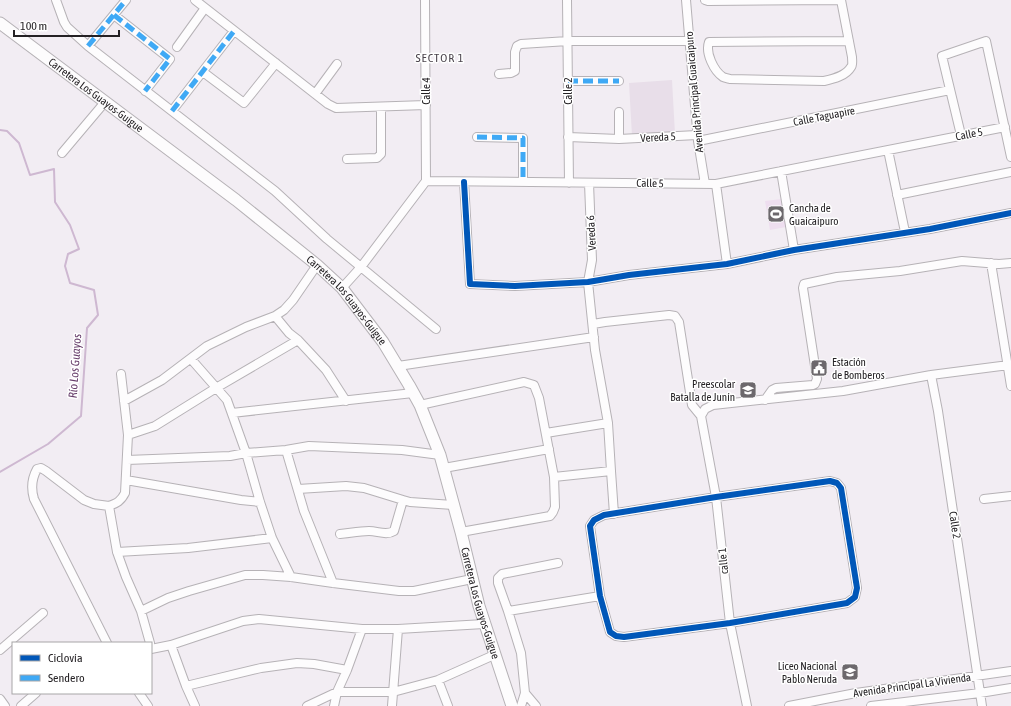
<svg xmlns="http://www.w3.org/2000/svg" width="1011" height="706" font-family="'Asap Condensed',sans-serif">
	<rect width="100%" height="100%" fill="#f2edf3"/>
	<!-- built -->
	<path fill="#e8dee9" d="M672 80 675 134 632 136 629 83Z"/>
	<!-- green -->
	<path fill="#eedeef" d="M782 199 786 227 770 230 765 201Z"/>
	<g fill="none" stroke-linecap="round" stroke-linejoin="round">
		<!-- stream -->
		<path stroke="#ceb8d1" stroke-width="2" d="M0 130 7 131 19 143 30 175 54 169 55 202 70 225 79 249 68 254 65 266 70 283 94 290 98 315 87 328 81 416 48 444 0 472"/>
		<!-- minor casing -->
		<g stroke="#b6b2b6" stroke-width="10">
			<path id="minor" d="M56 0 64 22 67 27 88 46 275 191 327 239 436 329
				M195 0 328 104 336 108 426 105
				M425 0 426 181
				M567 0 569 183
				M686 0 698 141 705 184
				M705 0 708 1 841 0
				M841 0 852 57C852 60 853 65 851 67 846 76 833 79 824 81L730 79C727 78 725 78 723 77 714 71 705 53 709 42L849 41
				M114 15 170 59 145 91
				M88 46 126 0
				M177 47 205 8
				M203 72 244 103 276 63
				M499 74 511 73 515 71V52L517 46 521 44 568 41H689
				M568 81H619
				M315 94 337 64
				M172 111 234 31
				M619 112V139
				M961 135 942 56 986 41 1011 157
				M477 137 523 138V182
				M568 137 619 139 697 135
				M698 141 950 90
				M888 150 905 232
				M62 153 105 102
				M347 159 377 158 381 154V107
				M781 171 794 250
				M426 181 716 184 1005 127
				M464 182 470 284 515 286 588 282 629 275 727 264 794 250 930 229 1011 213
				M716 184 727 264
				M897 195 1011 172
				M991 263 1011 386
				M342 288 361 267 426 181
				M275 316 289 333 298 340 326 370 346 401
				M593 324 605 322 669 315 675 316 679 322 692 405 701 416 716 497 730 623 747 706
				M191 359 227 400 246 453 260 502 272 538 291 577
				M398 366 594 337
				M121 374 128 435 125 493C121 501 117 503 109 506L117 552 126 577 141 611 150 643
				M931 375 938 411 982 706
				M765 400 772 390 776 388 813 385 815 384 817 379 803 288 804 284 837 277 900 271 962 261 999 264 1011 263
				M124 401 162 380 207 346 246 327 275 316 284 310 293 300 317 265
				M420 405 524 382 534 385 539 398 554 477 555 507 553 512 550 516 461 532
				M232 413 413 393
				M701 416 705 409 713 405 843 391 931 375 1001 366H1011
				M546 433 608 423
				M128 435 155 426 216 388 298 340
				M286 450 304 511 333 583
				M127 460 230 456 246 453 286 450 309 446 402 450 440 455
				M444 468 549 449
				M611 471 614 514
				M554 477 611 471 608 423 595 350 588 282 592 260 589 183
				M126 480 241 500 260 502
				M830 481 837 483 841 488 857 588 855 597 847 603 730 623 624 637 616 636 610 632 600 596 590 526 594 520 604 515 716 497Z
				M298 489 346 486 364 488 403 500
				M984 499 1011 496
				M340 534C350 533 360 531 369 531 378 531 386 536 394 531L403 500 410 502 453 505
				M117 552 188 548 272 538
				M141 611 168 598 189 591 245 575H263L291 577 333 583 399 591H414L472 579
				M508 611 498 583V578L502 574 558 563
				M107 643 34 499C31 489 32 478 37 469L41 468 46 471 84 500 94 504 109 506
				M171 645 186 686 195 706
				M151 649 171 645 243 621 259 619 362 629H398L484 624
				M0 650 43 613
				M438 680 448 706
				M186 686 261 668 297 663 314 664 347 670
				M139 693 148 706
				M525 693 536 706
				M0 699 5 706
				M21 706 36 693
				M307 706 337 692H393L438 680 494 655
				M334 706 337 692 347 670 362 629
				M392 706 398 629
				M521 706 525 693 521 653 508 611 600 596
				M789 706 856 693 1011 671
				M871 706 980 693 1011 688"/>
		</g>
		<!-- secondary casing -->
		<g stroke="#b6b2b6" stroke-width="13">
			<g id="secondary">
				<path id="s1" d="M0 23 236 200 317 265 342 288 383 342 409 385 420 405 440 455 461 532 479 606 512 706"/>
			</g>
		</g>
		<!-- minor -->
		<use href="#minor" stroke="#fdfcfd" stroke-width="8"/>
		<!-- secondary -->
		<use href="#secondary" stroke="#fdfcfd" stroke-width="11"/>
		<!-- quiet -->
		<path stroke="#3fa9f5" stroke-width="5" stroke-dasharray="10 5" stroke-linecap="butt" d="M114 15 170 59 145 91
			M88 46 126 0
			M568 81H619
			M172 111 234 31
			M477 137 523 138V182"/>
		<!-- cycleway casing -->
		<g stroke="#fff" stroke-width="8">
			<path id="cycleway" d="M464 182 470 284 515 286 588 282 629 275 727 264 794 250 930 229 1011 213
				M830 481 837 483 841 488 857 588 855 597 847 603 730 623 624 637 616 636 610 632 600 596 590 526 594 520 604 515 716 497Z"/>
		</g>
		<!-- cycleway -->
		<use href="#cycleway" stroke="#0057b8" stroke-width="6"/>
	</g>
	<!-- icons -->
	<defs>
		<g id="stadium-square" transform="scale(0.9)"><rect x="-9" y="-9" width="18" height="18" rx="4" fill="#6c686c" stroke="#fff"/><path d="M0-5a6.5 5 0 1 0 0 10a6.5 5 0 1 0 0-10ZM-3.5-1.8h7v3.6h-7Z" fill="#fff"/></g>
		<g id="civic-square" transform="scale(0.9)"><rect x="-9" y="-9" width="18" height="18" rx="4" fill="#6c686c" stroke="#fff"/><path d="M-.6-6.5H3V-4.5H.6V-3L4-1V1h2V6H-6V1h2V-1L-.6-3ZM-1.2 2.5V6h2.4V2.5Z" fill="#fff"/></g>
		<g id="school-square" transform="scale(0.9)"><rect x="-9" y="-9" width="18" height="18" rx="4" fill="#6c686c" stroke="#fff"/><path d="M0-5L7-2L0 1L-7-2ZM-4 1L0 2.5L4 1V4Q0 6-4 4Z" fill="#fff"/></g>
	</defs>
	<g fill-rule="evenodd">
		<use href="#stadium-square" x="776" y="214"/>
		<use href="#civic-square" x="819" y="368"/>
		<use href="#school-square" x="748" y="390"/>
		<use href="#school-square" x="850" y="672"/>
	</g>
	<g text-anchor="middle" stroke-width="3" stroke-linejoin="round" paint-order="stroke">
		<!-- street labels -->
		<g font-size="11" fill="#242124" stroke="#fff">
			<text transform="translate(426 91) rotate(-90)" y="4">Calle 4</text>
			<text transform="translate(568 91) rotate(-90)" y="4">Calle 2</text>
			<text transform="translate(694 92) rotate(-95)" y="4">Avenida Principal Guaicaipuro</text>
			<text dy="4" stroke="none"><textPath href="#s1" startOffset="120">Carretera Los Guayos-Guigue</textPath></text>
			<text transform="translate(824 116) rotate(-11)" y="4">Calle Taguapire</text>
			<text transform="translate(969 134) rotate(-11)" y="4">Calle 5</text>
			<text transform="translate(658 137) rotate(-3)" y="4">Vereda 5</text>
			<text transform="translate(650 183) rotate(1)" y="4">Calle 5</text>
			<text transform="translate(591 233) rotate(-93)" y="4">Vereda 6</text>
			<text dy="4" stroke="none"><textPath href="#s1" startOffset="445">Carretera Los Guayos-Guigue</textPath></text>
			<text transform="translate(955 525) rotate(81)" y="4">Calle 2</text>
			<text transform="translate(723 561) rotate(-96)" y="4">calle 1</text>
			<text dy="4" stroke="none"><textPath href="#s1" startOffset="781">Carretera Los Guayos-Guigue</textPath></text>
			<text transform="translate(912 685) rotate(-8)" y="4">Avenida Principal La Vivienda</text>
		</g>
		<!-- poi labels -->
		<g font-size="11" fill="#242124" stroke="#fff" text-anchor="start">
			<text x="789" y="212">Cancha de<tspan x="789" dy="13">Guaicaipuro</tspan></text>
			<text x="832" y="366">Estación<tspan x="832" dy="13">de Bomberos</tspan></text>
			<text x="735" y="388" text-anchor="end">Preescolar<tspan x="735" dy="13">Batalla de Junín</tspan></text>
			<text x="837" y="670" text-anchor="end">Liceo Nacional<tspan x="837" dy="13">Pablo Neruda</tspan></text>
		</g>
		<!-- neighbourhood labels -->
		<g font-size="12" letter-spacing="1" fill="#4d464e" stroke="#fff">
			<text x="440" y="62">SECTOR 1</text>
		</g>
		<!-- water labels -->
		<g font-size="12" font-style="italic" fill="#663d6a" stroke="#fff">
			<text transform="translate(75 366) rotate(-86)" y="4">Río Los Guayos</text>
		</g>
	</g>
	<!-- legend -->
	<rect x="12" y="642" width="140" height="52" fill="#ffffff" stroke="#a7a6a7"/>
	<rect x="20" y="655" width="20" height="6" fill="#0057b8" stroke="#a7a6a7"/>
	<text x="48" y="662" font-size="12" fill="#242124">Ciclovía</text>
	<rect x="20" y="675" width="20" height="6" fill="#3fa9f5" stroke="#a7a6a7"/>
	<text x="48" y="682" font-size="12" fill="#242124">Sendero</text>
	<!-- scale -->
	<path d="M14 30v6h105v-6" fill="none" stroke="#242124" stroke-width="2"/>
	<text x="20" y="30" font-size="12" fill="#242124" stroke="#ffffff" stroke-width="3" paint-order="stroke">100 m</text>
</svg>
